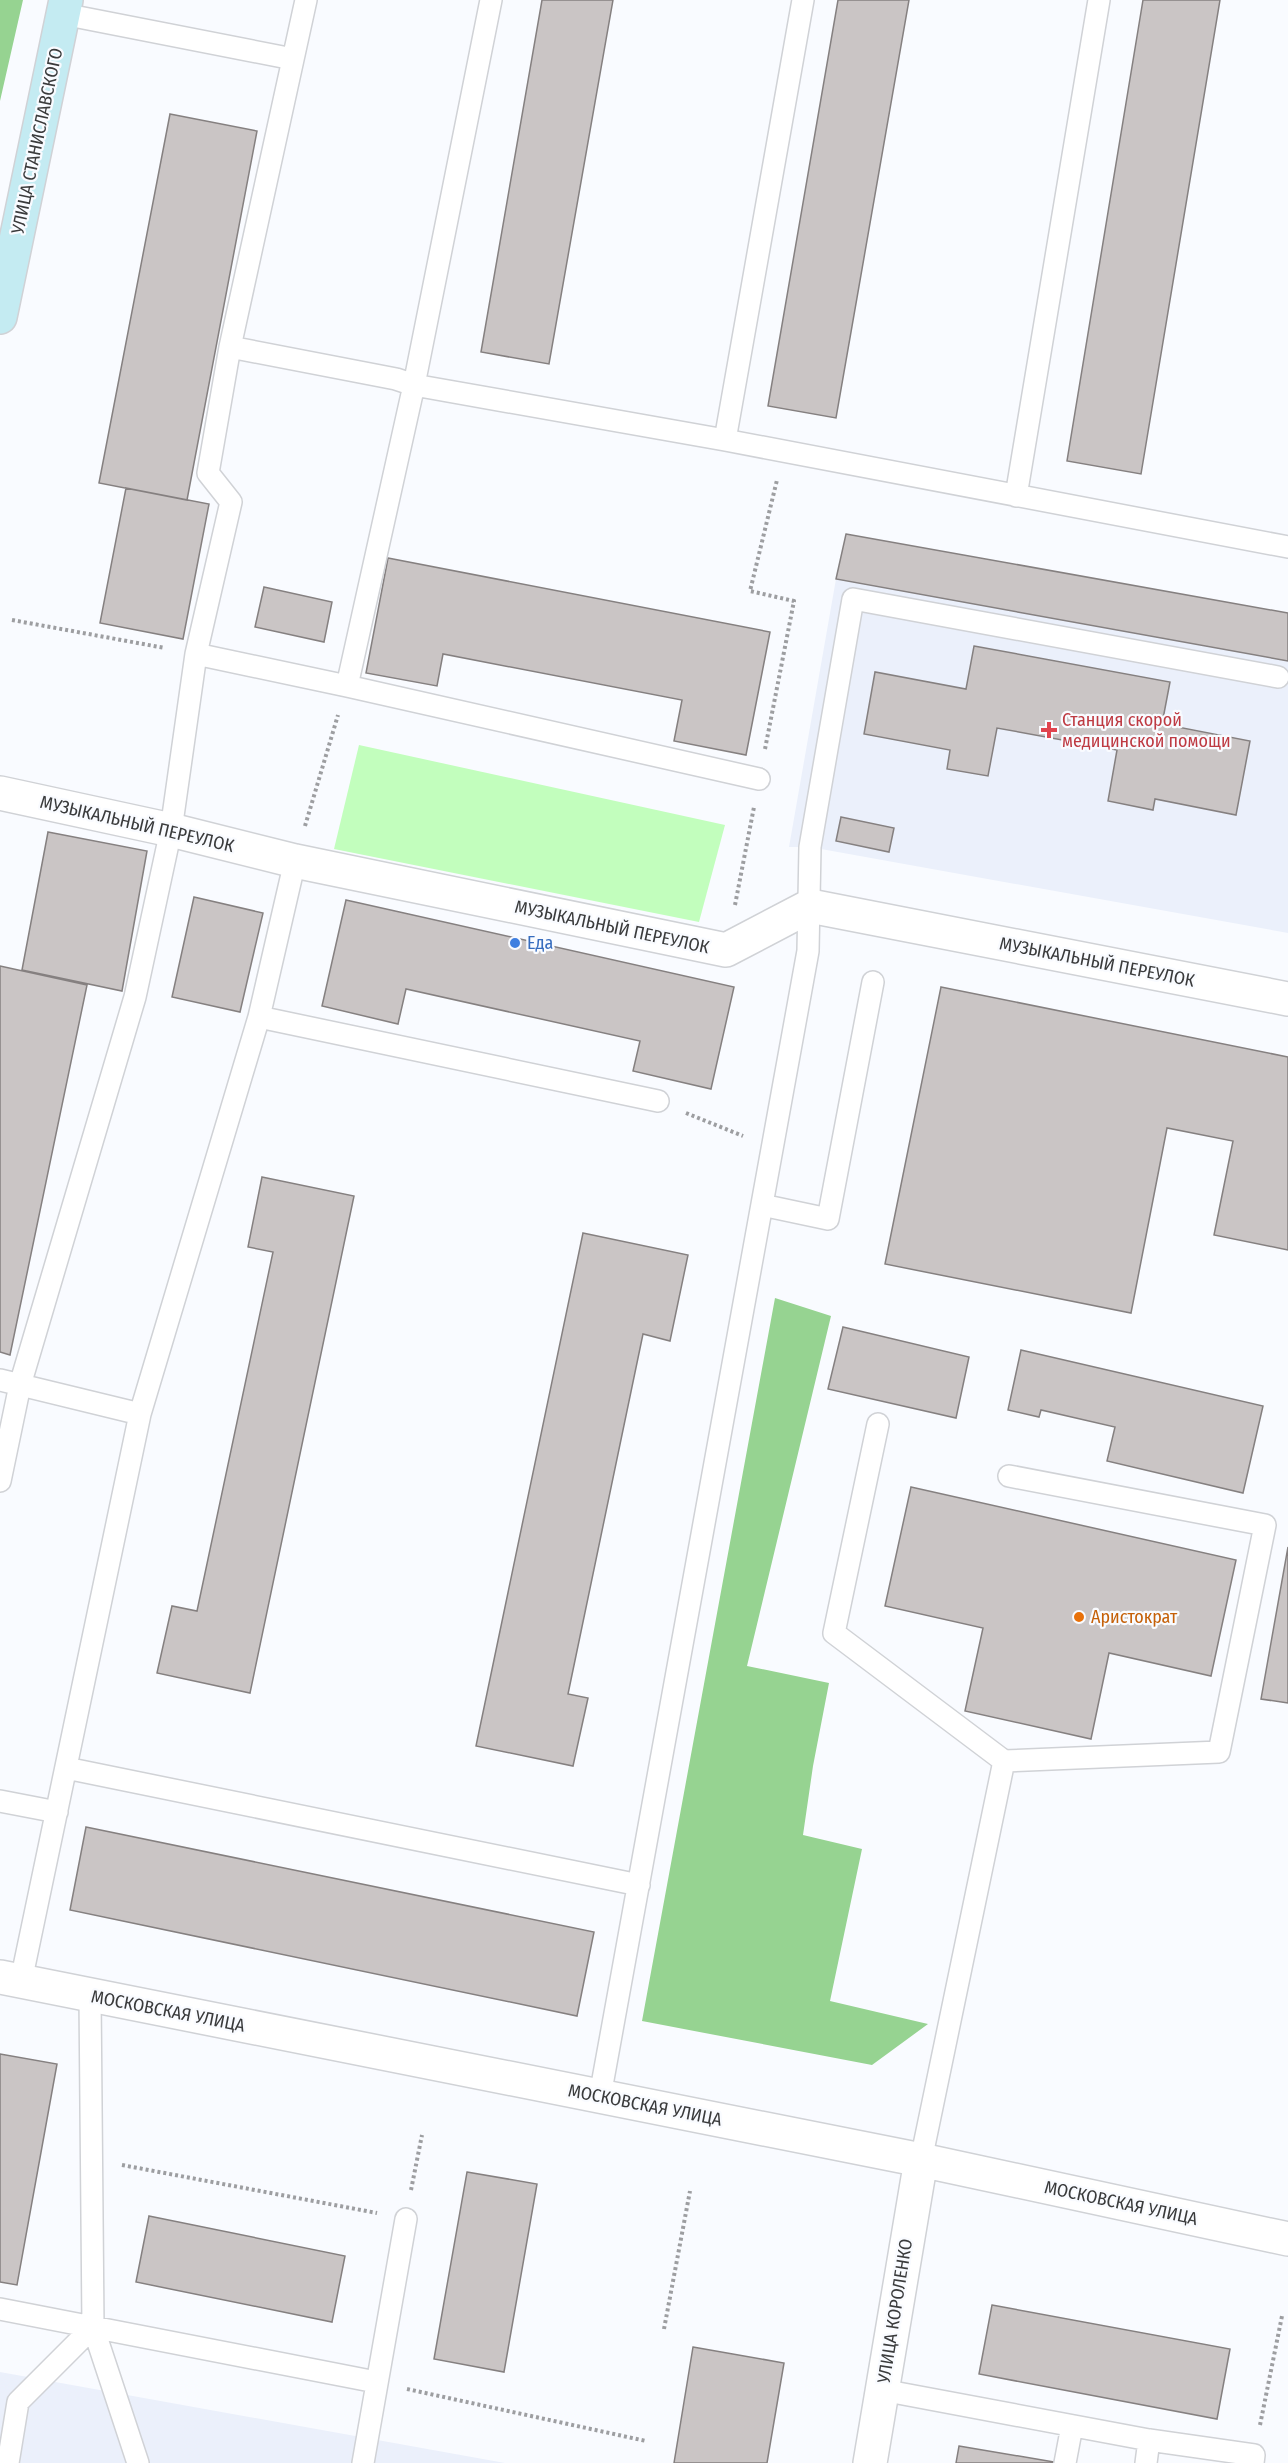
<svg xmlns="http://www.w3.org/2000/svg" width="1288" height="2463" font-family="'Fira Sans Condensed',sans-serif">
	<rect width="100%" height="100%" fill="#f9fbff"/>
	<!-- built -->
	<path fill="#ebf0fb" d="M846 534 1288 613V933L810 847H789L836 579Z
		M0 2372 505 2463H0Z"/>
	<!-- green -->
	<path fill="#c2febd" d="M359 745 725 825 699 922 334 849Z"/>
	<!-- forest -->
	<path fill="#96d391" d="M0 0H23L0 101Z
		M775 1298 831 1316 747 1666 829 1683 813 1766 803 1835 862 1849 830 2001 928 2024 872 2065 642 2021Z"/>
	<!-- building -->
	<path fill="#cac5c5" stroke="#858080" stroke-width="1.5" d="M542 0H613L549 364 481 352Z
		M838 0H909L836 418 768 406Z
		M1143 0H1220L1141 474 1067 461Z
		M170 114 257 131 187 500 99 483Z
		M126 488 209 504 183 639 100 623Z
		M846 534 1288 613V661L836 579Z
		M388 558 770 632 746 755 674 741 682 700 443 654 437 686 366 673Z
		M264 587 332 602 324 642 255 627Z
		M974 646 1170 682 1162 724 1250 741 1236 815 1155 799 1153 810 1108 801 1117 750 997 728 988 776 947 769 950 750 864 734 875 672 966 689Z
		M841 817 894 828 889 852 836 841Z
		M48 832 147 851 122 991 22 970Z
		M194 897 263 913 240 1012 172 997Z
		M346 900 734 987 711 1089 633 1071 640 1041 406 989 398 1024 322 1006Z
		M0 966 87 985 10 1355 0 1352Z
		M941 987 1288 1057V1250L1214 1235 1233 1141 1167 1128 1131 1313 885 1264Z
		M262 1177 354 1196 250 1693 157 1673 172 1606 197 1611 273 1252 248 1247Z
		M583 1233 688 1255 670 1341 643 1334 568 1694 588 1698 573 1766 476 1746Z
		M843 1327 969 1357 956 1418 828 1389Z
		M1021 1350 1263 1406 1243 1493 1107 1461 1115 1427 1041 1410 1039 1417 1008 1410Z
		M911 1487 1236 1560 1211 1676 1109 1653 1091 1739 965 1711 983 1628 885 1606Z
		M1288 1547V1703L1261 1699Z
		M86 1827 594 1932 577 2016 70 1910Z
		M0 2054 57 2064 17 2285 0 2282Z
		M467 2172 537 2184 504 2372 434 2359Z
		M149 2216 345 2256 332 2322 136 2282Z
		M992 2305 1230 2349 1217 2419 979 2374Z
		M693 2347 784 2363 767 2463H674Z
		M959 2446 1054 2462 1053 2463H956Z"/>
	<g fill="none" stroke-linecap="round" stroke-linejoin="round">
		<!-- lane casing -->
		<g stroke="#d0d2d6" stroke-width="24">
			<path id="lane" d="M63 14 293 59
				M230 347 396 379 414 385 725 440 1288 547
				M725 440 803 0
				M1016 496 1099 0
				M196 654 347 686 759 779
				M347 686 414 385 491 0
				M259 1017 658 1101
				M762 1205 828 1219 873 982
				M0 1380 140 1414
				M878 1424 834 1633 1004 1761 1219 1752 1265 1525 1009 1476
				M0 1481 20 1385 135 997 171 830 196 654 231 502 208 473 230 347 306 0
				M66 1768 639 1885
				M0 1801 57 1812
				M21 1981 140 1414 259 1017 295 861
				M90 1995 93 2327 138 2463
				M600 2096 808 951 810 847 853 599 1278 677
				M921 2160 1004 1761
				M0 2309 376 2382
				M882 2390 1149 2440 1254 2455 1253 2463
				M8 2463 18 2402 93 2327
				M363 2463 406 2219
				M1065 2463 1072 2426
				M1146 2463 1149 2440"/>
		</g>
		<!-- street casing -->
		<g stroke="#d0d2d6" stroke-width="36">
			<path id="street" d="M0 793 171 830 295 861 726 950 810 906 1288 999
				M0 1977 921 2160 1288 2239
				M870 2463 921 2160"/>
		</g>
		<!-- secondary casing -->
		<g stroke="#d0d2d6" stroke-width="36">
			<path id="secondary" d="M0 317 66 0"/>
		</g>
		<!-- path -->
		<path stroke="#9d9ea1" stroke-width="4" stroke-dasharray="3 3" stroke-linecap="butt" d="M12 620 165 648
			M765 749 794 601 750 591 777 480
			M305 826 338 715
			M735 905 754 807
			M686 1113 743 1136
			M122 2165 377 2213
			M411 2190 422 2135
			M664 2329 690 2191
			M407 2389 646 2441
			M1260 2425 1282 2316"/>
		<!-- lane -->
		<use href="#lane" stroke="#fff" stroke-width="21"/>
		<!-- street -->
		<use href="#street" stroke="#fff" stroke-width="33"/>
		<!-- secondary -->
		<use href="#secondary" stroke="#c4ebf2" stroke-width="33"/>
	</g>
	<!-- markers -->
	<path fill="#e0444e" stroke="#f9fbff" stroke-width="2" d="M1046 721h6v6h6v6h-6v6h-6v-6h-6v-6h6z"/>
	<circle fill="#3f7fe0" stroke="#f9fbff" stroke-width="2" cx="515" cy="943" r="6"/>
	<circle fill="#e8710a" stroke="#f9fbff" stroke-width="2" cx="1079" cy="1617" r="6"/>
	<g text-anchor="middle" stroke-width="4.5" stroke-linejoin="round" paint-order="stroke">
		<!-- street labels -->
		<g font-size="18" fill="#3a3b3c" stroke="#f9fbff">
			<text transform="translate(37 141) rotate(-78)" y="6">УЛИЦА СТАНИСЛАВСКОГО</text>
			<text transform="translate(137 824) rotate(13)" y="6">МУЗЫКАЛЬНЫЙ ПЕРЕУЛОК</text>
			<text transform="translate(612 927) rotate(12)" y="6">МУЗЫКАЛЬНЫЙ ПЕРЕУЛОК</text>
			<text transform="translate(1097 962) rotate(11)" y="6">МУЗЫКАЛЬНЫЙ ПЕРЕУЛОК</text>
			<text transform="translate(168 2011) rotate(11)" y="6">МОСКОВСКАЯ УЛИЦА</text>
			<text transform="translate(645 2105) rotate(11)" y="6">МОСКОВСКАЯ УЛИЦА</text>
			<text transform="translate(1121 2203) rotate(12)" y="6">МОСКОВСКАЯ УЛИЦА</text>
			<text transform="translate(895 2311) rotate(-81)" y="6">УЛИЦА КОРОЛЕНКО</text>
		</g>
		<!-- health labels -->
		<g font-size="18" fill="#be3a42" stroke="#f9fbff" text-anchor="start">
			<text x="1062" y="726">Станция скорой<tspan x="1062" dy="21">медицинской помощи</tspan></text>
		</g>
		<!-- shop labels -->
		<g font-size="18" fill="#366cbe" stroke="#f9fbff" text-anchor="start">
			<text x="527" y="949">Еда</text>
		</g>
		<!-- food labels -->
		<g font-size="18" fill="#c56008" stroke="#f9fbff" text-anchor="start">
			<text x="1091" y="1623">Аристократ</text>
		</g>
	</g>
</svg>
